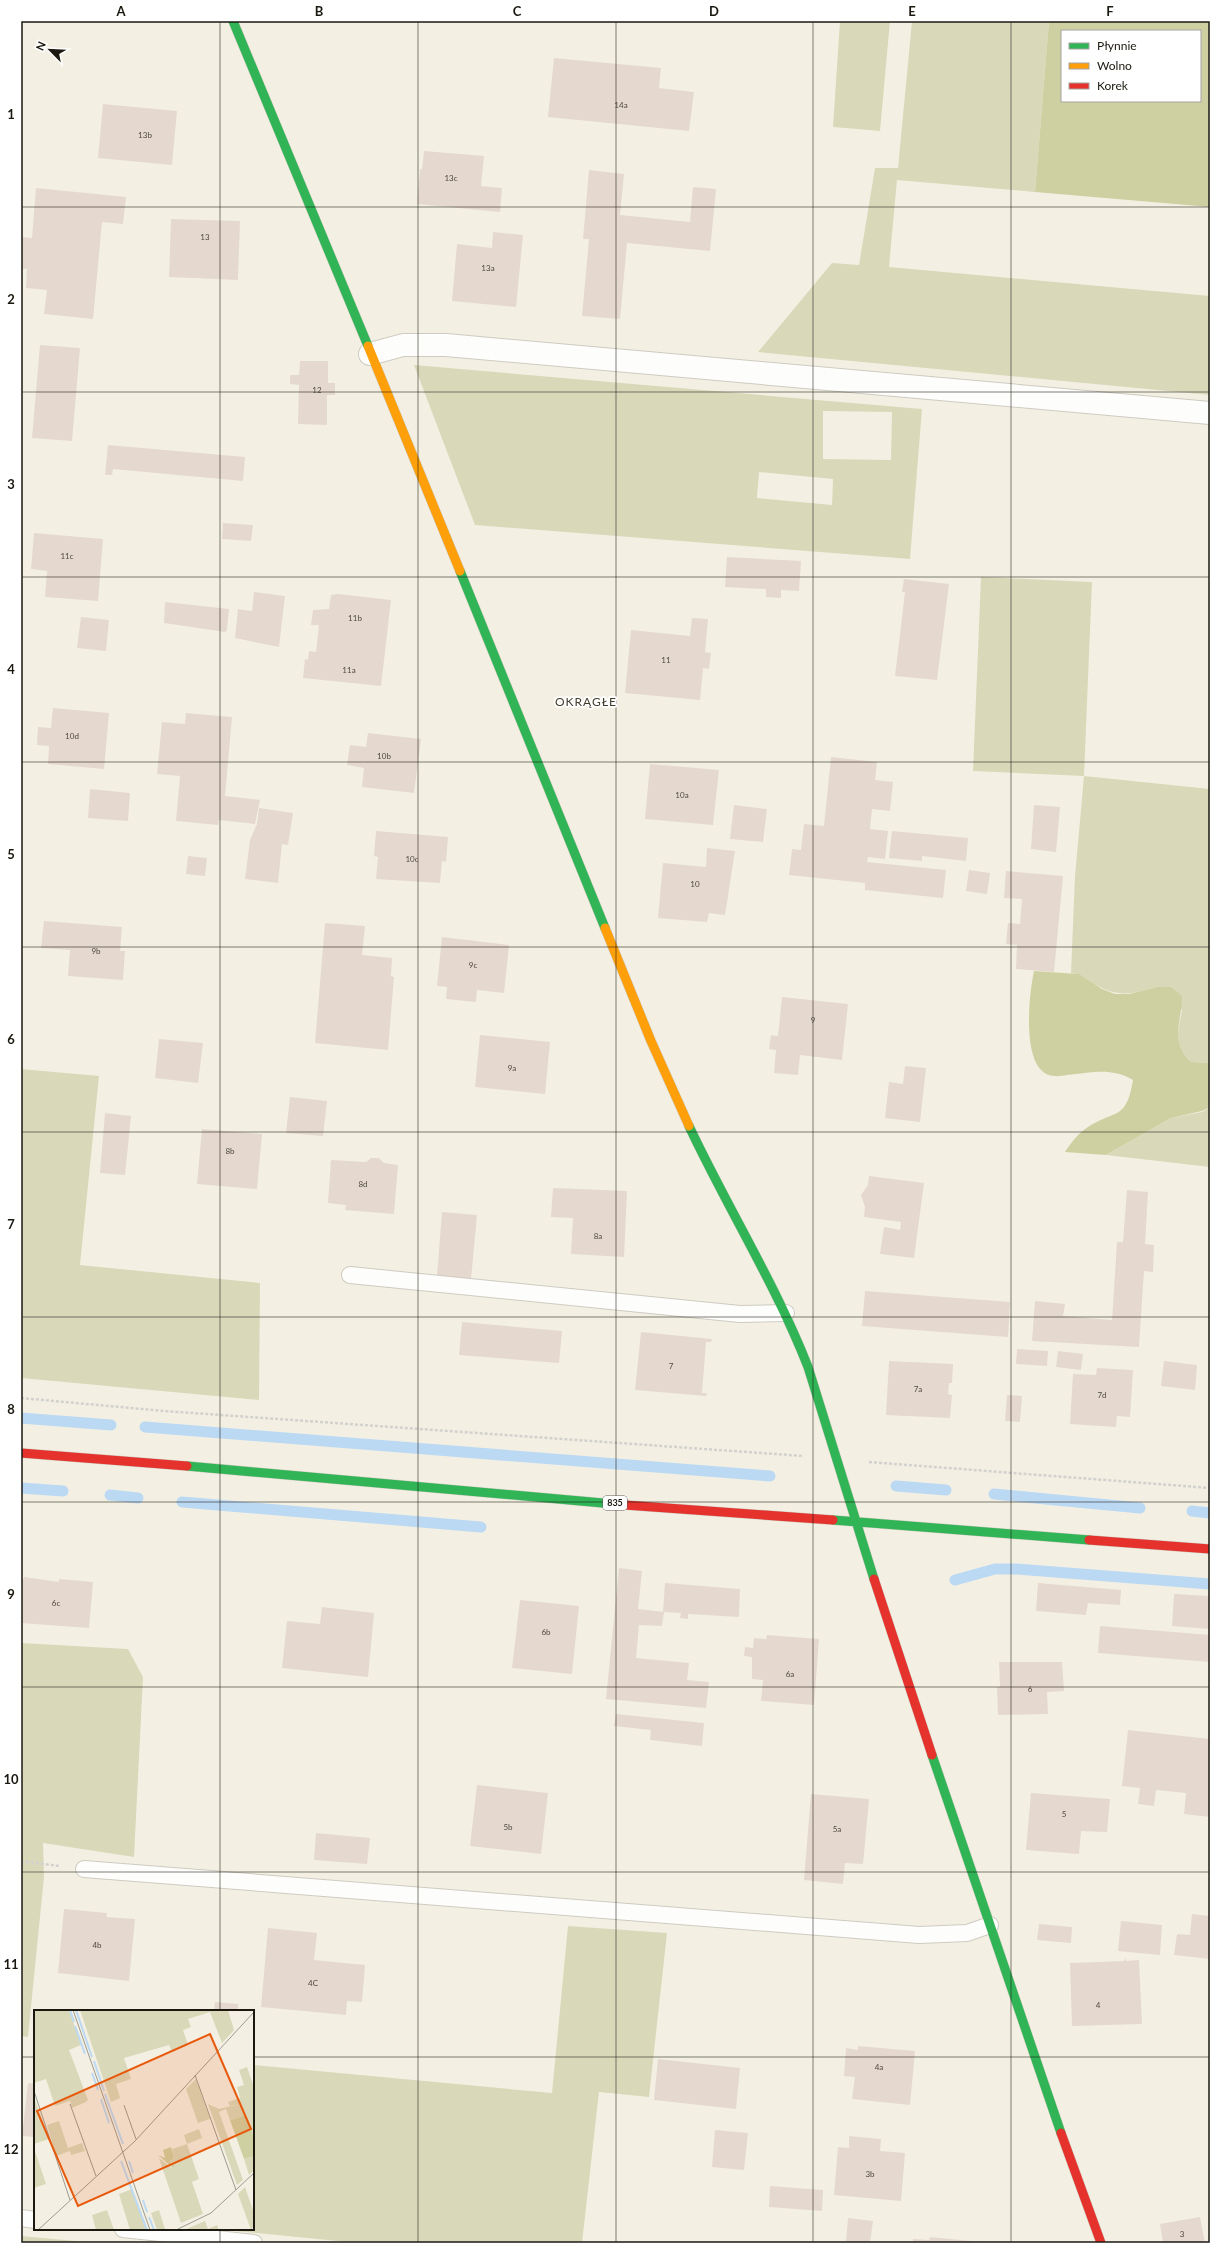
<svg xmlns="http://www.w3.org/2000/svg" width="1231" height="2264" font-family="Lato,sans-serif">
	<rect width="100%" height="100%" fill="#f3f0e3"/>
	<!-- green -->
	<path fill="#d9d9ba" fill-rule="evenodd" d="M840 21H890L880 131 833 127Z
		M912 21H1049L1035 192 897 180 889 267 1210 296V395L758 352 832 263 859 265 875 168H898Z
		M414 365 922 409 910 559 475 525ZM823 411 892 412 891 460 823 459ZM759 472 833 479 832 505 757 498Z
		M981 577 1092 582 1084 776 1210 789V1063L1191 1062C1173 1044 1178 1033 1182 1010L1157 987C1131 994 1118 998 1094 984 1086 979 1081 974 1071 973L1075 876 1084 776 973 771Z
		M21 1069 99 1076 80 1265 260 1283 259 1400 21 1378Z
		M1210 1107V1167L1106 1155 1171 1118 1202 1112Z
		M21 1643 128 1649 143 1677 134 1857 43 1843 44 1877 28 2037 21 2036Z
		M568 1926 667 1933 649 2097 599 2092 582 2243H358L215 2229H253V2065L552 2093Z
		M21 2236 97 2243H21Z"/>
	<!-- forest -->
	<path fill="#cfd0a2" fill-rule="evenodd" d="M1049 21H1210V207L1035 192ZM1062 31H1200V101H1062Z
		M1034 971 1079 974 1102 989 1115 994H1129L1157 987H1171L1182 996C1182 1023 1169 1041 1191 1062L1210 1063V1107L1202 1111 1171 1118 1106 1155 1065 1152C1071 1143 1078 1133 1088 1127 1116 1109 1126 1121 1133 1080 1111 1067 1091 1073 1067 1075 1062 1076 1054 1077 1049 1075 1021 1066 1029 994 1034 971Z"/>
	<g fill="none" stroke-linecap="round" stroke-linejoin="round">
		<!-- stream -->
		<path stroke="#bcd9f4" stroke-width="11" d="M21 1418 111 1425
			M145 1427 770 1476
			M896 1486 946 1490
			M21 1488 63 1491
			M994 1494 1140 1508
			M110 1495 138 1498
			M182 1502 481 1527
			M1192 1511 1210 1513
			M955 1580 995 1569H1016L1210 1584"/>
	</g>
	<!-- building -->
	<path fill="#e5d8cf" d="M554 58 661 68 659 88 694 92 689 131 548 117Z
		M103 104 177 111 172 165 98 158Z
		M424 151 484 156 481 186 502 188 500 212 417 204 420 169H422Z
		M589 170 624 174 620 215 690 222 693 187 716 189 710 251 627 243 620 319 582 316 589 239H583Z
		M36 188 126 197 123 224 102 222 93 319 44 314 47 290 26 288 27 269H21V237L32 238Z
		M171 219 240 221 238 280 169 277Z
		M493 232 523 235 516 307 452 301 457 244 492 248Z
		M40 345 80 348 72 441 32 438Z
		M300 361H328V383H335V395H327V425L298 424 299 385 290 384V375H299Z
		M108 445 245 457 243 481 113 469 112 475H105Z
		M223 523 253 525 251 541 222 539Z
		M34 533 103 539 98 601 45 597 47 571 31 569Z
		M727 557 801 561 799 591 781 590V598L766 597V589L725 587Z
		M904 579 949 584 937 680 895 676 905 592H902Z
		M254 592 285 596 279 647 235 638 238 609 252 611Z
		M338 594 391 600 381 686 303 678 305 659 308 660 309 651 316 652 319 625H311L313 610 329 609 331 595Z
		M165 602 229 609 227 630 225 632 164 623Z
		M81 617 109 620 106 651 77 648Z
		M692 618 708 619 705 652 711 653 709 669 703 668 700 700 625 693 631 630 690 636Z
		M53 708 109 713 104 769 48 764 49 746 37 745 38 727 51 728Z
		M186 713 232 717 225 796 260 800 255 824 219 820 218 825 176 821 180 776 157 774 162 722 185 724Z
		M368 733 421 739 414 793 362 787 364 768 347 765 350 745 366 747Z
		M831 757 877 762 875 780 893 782 890 811 872 809 870 829 888 831 885 859 868 857 867 862 946 870 943 898 865 890V883L789 875 792 849 801 850 804 824 824 826Z
		M650 764 719 770 713 825 645 819Z
		M90 789 130 793 128 821 88 818Z
		M734 805 767 809 763 842 730 839Z
		M1034 805 1060 807 1056 852 1031 849Z
		M259 808 293 813 288 845 282 844 278 883 245 879 250 840 257 824Z
		M376 831 448 837 446 862 442 861 440 883 376 879 378 857 374 856Z
		M892 831 968 838 966 861 922 856V861L889 858Z
		M707 848 735 851 725 915 709 913 707 922 658 918 663 863 706 867Z
		M188 856 207 858 205 876 186 874Z
		M969 870 990 873 987 894 966 891Z
		M1006 871 1063 876 1054 972 1016 969 1017 945 1006 944 1008 923 1020 924 1022 899 1004 898Z
		M44 921 122 927 120 951H125L123 980 68 976 70 950 41 948Z
		M325 923 365 926 362 955 392 958 391 976 394 977 388 1050 315 1043Z
		M442 937 509 945 504 993 477 990 476 1002 446 999 447 987 437 986Z
		M782 997 848 1004 842 1060 800 1055 798 1075 774 1073 776 1050 769 1049 771 1035 778 1036Z
		M480 1035 550 1042 545 1094 475 1087Z
		M159 1039 203 1043 198 1083 155 1078Z
		M905 1066 926 1068 920 1122 885 1118 889 1082 903 1084Z
		M290 1097 327 1101 323 1136 286 1133Z
		M105 1113 131 1116 125 1175 100 1173Z
		M202 1129 262 1134 257 1189 197 1184Z
		M371 1158H379L384 1163 398 1165 394 1214 345 1210 346 1205 328 1203 331 1160 366 1162Z
		M869 1176 924 1183 914 1258 880 1254 884 1227 900 1230 901 1222 864 1217 865 1207 861 1195 868 1185Z
		M553 1188 627 1191 624 1257 571 1254 573 1218 551 1217Z
		M1127 1190 1148 1192 1145 1244 1154 1245 1153 1272 1144 1271 1139 1347 1032 1341 1035 1301 1065 1304 1063 1316 1112 1320 1117 1242H1123Z
		M442 1212 477 1215 471 1279 437 1276Z
		M865 1291 1010 1302 1008 1337 862 1326Z
		M462 1322 562 1331 559 1363 459 1355Z
		M641 1332 712 1339 711 1342H706L702 1393H707L706 1396 635 1390Z
		M1017 1349 1048 1351 1047 1366 1016 1364Z
		M1058 1351 1083 1354 1081 1370 1056 1367Z
		M889 1361 953 1364 952 1383H949L948 1394 952 1395 950 1418 886 1415Z
		M1164 1361 1197 1365 1195 1390 1161 1386Z
		M1097 1368 1133 1370 1130 1417 1117 1416 1116 1427 1070 1424 1073 1374 1096 1375Z
		M1007 1395 1022 1396 1020 1422 1005 1421Z
		M619 1568 642 1571 638 1609 664 1612 662 1626 639 1625 636 1658 689 1663 687 1680 709 1682 706 1708 606 1699Z
		M24 1577 59 1582V1579L93 1582 89 1628 21 1623V1579H24Z
		M665 1583 740 1589 739 1617 688 1614V1619L680 1618 681 1613 663 1612Z
		M1038 1583 1121 1590 1120 1605 1088 1603 1086 1615 1036 1611Z
		M1174 1594 1210 1596V1629L1172 1626Z
		M520 1600 579 1606 572 1674 512 1668Z
		M322 1607 374 1613 368 1677 282 1668 287 1621 320 1624Z
		M1100 1626 1210 1635V1662L1098 1653Z
		M767 1635 819 1639 814 1705 761 1701 763 1680 752 1679V1657L744 1656 745 1647 753 1648 754 1638 766 1639Z
		M999 1662H1062L1064 1691 1047 1692 1048 1714 998 1715 997 1687H1000Z
		M616 1714 704 1723 702 1746 650 1740 651 1730 614 1726Z
		M1128 1730 1210 1739V1817L1184 1814 1186 1793 1156 1790 1154 1806 1138 1804 1140 1788 1122 1786Z
		M477 1785 548 1793 541 1854 470 1846Z
		M1031 1793 1110 1799 1107 1832 1081 1831 1079 1854 1026 1850Z
		M811 1794 869 1799 863 1864 845 1863 843 1884 804 1880Z
		M316 1833 370 1838 367 1864 314 1860Z
		M64 1909 107 1913 106 1917 135 1919 129 1981 58 1973Z
		M1192 1914 1210 1916V1959L1174 1955 1177 1934 1190 1935Z
		M1121 1921 1162 1925 1160 1955 1118 1951Z
		M1039 1924 1072 1927 1071 1943 1037 1940Z
		M268 1928 317 1933 314 1960 365 1965 362 2002 347 2001 346 2015 261 2007Z
		M1126 1958V1961L1139 1960 1142 2024 1072 2026 1070 1963 1124 1961Z
		M215 2002 238 2004V2011H214Z
		M858 2046 915 2051 910 2105 852 2099 855 2077 844 2076 846 2048 858 2050Z
		M658 2059 740 2068 736 2109 654 2100Z
		M28 2083 35 2084V2137L22 2136Z
		M715 2130 748 2133 744 2170 712 2167Z
		M849 2136 881 2139 880 2151 905 2153 901 2201 834 2195 838 2147 849 2148Z
		M770 2186 823 2190 822 2211 769 2207Z
		M1200 2217 1205 2243H1163L1160 2224Z
		M848 2218 873 2221 870 2243H846Z
		M930 2237 981 2242V2243H913V2239L929 2240Z"/>
	<g fill="none" stroke-linecap="round" stroke-linejoin="round">
		<!-- lane casing -->
		<g stroke="#cecbc1" stroke-width="18">
			<path id="lane" d="M350 1275 740 1314 786 1313
				M84 1869 919 1935 967 1933 990 1925
				M21 2218 35 2220
				M123 2229 254 2243"/>
		</g>
		<!-- street casing -->
		<g stroke="#cecbc1" stroke-width="24">
			<path id="street" d="M370 354 403 345H446L1210 413"/>
		</g>
		<!-- fast casing -->
		<g stroke="#cecbc1" stroke-width="10">
			<path id="fast" d="M233 21 368 346
				M460 571 605 928
				M689 1126C727 1207 775 1283 808 1367L874 1579
				M187 1466 625 1505
				M833 1520 1089 1540
				M932 1755 1061 2133"/>
		</g>
		<!-- slow casing -->
		<g stroke="#cecbc1" stroke-width="10">
			<path id="slow" d="M368 346 460 571
				M605 928 651 1041 689 1126"/>
		</g>
		<!-- jam casing -->
		<g stroke="#cecbc1" stroke-width="10">
			<path id="jam" d="M21 1453 187 1466
				M625 1505 833 1520
				M1089 1540 1210 1549
				M874 1579 932 1755
				M1061 2133 1101 2243"/>
		</g>
		<!-- path -->
		<path stroke="#d3d1ce" stroke-width="2.5" stroke-dasharray="3 2" stroke-linecap="butt" d="M21 1398 164 1411 804 1456
			M869 1462 1210 1488
			M21 1861 59 1866"/>
		<!-- lane -->
		<use href="#lane" stroke="#fdfdfb" stroke-width="16"/>
		<!-- street -->
		<use href="#street" stroke="#fdfdfb" stroke-width="22"/>
		<!-- fast -->
		<use href="#fast" stroke="#30b455" stroke-width="9"/>
		<!-- slow -->
		<use href="#slow" stroke="#ff9f0a" stroke-width="9"/>
		<!-- jam -->
		<use href="#jam" stroke="#e5322d" stroke-width="9"/>
	</g>
	<!-- grid -->
	<path fill="none" stroke="#1b1810" stroke-width="1" stroke-opacity="0.55" d="M220 21V2011M418 21V2243M616 21V2243M813 21V2243M1011 21V2243M21 207H1210M21 392H1210M21 577H1210M21 762H1210M21 947H1210M21 1132H1210M21 1317H1210M21 1502H1210M21 1687H1210M21 1872H1210M21 2057H35M253 2057H1210M220 2229V2243"/>
	<g text-anchor="middle" stroke-width="3.5" stroke-linejoin="round" paint-order="stroke">
		<!-- number labels -->
		<g font-size="8" fill="#4e4941">
			<text x="621" y="108">14a</text>
			<text x="145" y="138">13b</text>
			<text x="451" y="181">13c</text>
			<text x="205" y="240">13</text>
			<text x="488" y="271">13a</text>
			<text x="317" y="393">12</text>
			<text x="67" y="559">11c</text>
			<text x="355" y="621">11b</text>
			<text x="666" y="663">11</text>
			<text x="349" y="673">11a</text>
			<text x="72" y="739">10d</text>
			<text x="384" y="759">10b</text>
			<text x="682" y="798">10a</text>
			<text x="412" y="862">10c</text>
			<text x="695" y="887">10</text>
			<text x="96" y="954">9b</text>
			<text x="473" y="968">9c</text>
			<text x="813" y="1023">9</text>
			<text x="512" y="1071">9a</text>
			<text x="230" y="1154">8b</text>
			<text x="363" y="1187">8d</text>
			<text x="598" y="1239">8a</text>
			<text x="671" y="1369">7</text>
			<text x="918" y="1392">7a</text>
			<text x="1102" y="1398">7d</text>
			<text x="56" y="1606">6c</text>
			<text x="546" y="1635">6b</text>
			<text x="790" y="1677">6a</text>
			<text x="1030" y="1692">6</text>
			<text x="1064" y="1817">5</text>
			<text x="508" y="1830">5b</text>
			<text x="837" y="1832">5a</text>
			<text x="97" y="1948">4b</text>
			<text x="313" y="1986">4C</text>
			<text x="1098" y="2008">4</text>
			<text x="879" y="2070">4a</text>
			<text x="870" y="2177">3b</text>
			<text x="1182" y="2237">3</text>
		</g>
		<!-- shield labels -->
		<rect fill="#fff" stroke="#5f5d58" stroke-width="1" x="603" y="1496" width="24" height="14" rx="3"/>
		<g font-size="9" font-weight="bold" fill="#1b1810">
			<text x="615" y="1506">835</text>
		</g>
		<!-- quarter labels -->
		<g font-size="12" letter-spacing="1" fill="#433d2b" stroke="#fff">
			<text x="586" y="706">OKRĄGŁE</text>
		</g>
	</g>
	<!-- overview -->
	<g transform="translate(34 2010)">
		<rect width="220" height="220" fill="#f3f0e3"/>
		<path d="M0 0H35L47 35 35 40 54 90 52 92 38 98 36 91 21 96 12 69 0 73ZM46 0H194L200 20 188 33 176 2 154 9 157 17 149 20 154 35 138 42 135 35 90 48 97 69 82 74 86 88 77 92ZM213 57 220 77V128L212 105 196 110 192 99 185 102 209 170 203 175 174 94 185 99 206 94 196 96 194 92 206 88 203 77 210 75 205 60ZM162 69 176 109 164 113 152 79ZM0 87 15 129 0 134ZM25 111 34 138 48 133 51 141 37 145 36 141 22 146 13 115ZM165 119 168 128 153 134 165 169 158 172 169 204 147 213 125 148 138 158 139 155 135 152 140 148 138 139 153 134 150 125ZM0 138 12 174 0 178ZM220 146V160L215 165 210 149ZM211 177 220 203V216L217 220 204 184ZM98 179 113 220H96L85 184ZM73 200 80 220H62L58 205ZM125 200 131 219 129 220H123L117 203ZM171 211 174 219 183 215 185 220H150Z" fill="#d9d9ba"/>
		<path d="M212 105 220 128V146L210 149 196 110ZM137 137 140 148 135 152 140 155 139 158 124 145 131 148 129 140Z" fill="#cfd0a2"/>
		<path fill="none" stroke="#bcd9f4" stroke-width="2" d="M36 0 40 12M42 0 58 47M41 16 51 44M60 51 70 81M58 63 64 80M71 84 89 134M67 89 75 113M87 151 113 220M95 151 99 163M109 190 113 202M115 207 120 220"/>
		<path fill="none" stroke="#9d9a8f" stroke-width="1" d="M39 0 116 220M161 65 202 180M0 81 36 190M36 94 62 166M90 95 102 129M144 219 177 203 220 163M4 220 101 131 220 2"/>
		<path fill="#e8590c" fill-opacity="0.15" stroke="#e8590c" stroke-width="2" d="M176 24 217 119 44 196 3 101Z"/>
		<rect width="220" height="220" fill="none" stroke="#1b1810" stroke-width="2"/>
	</g>
	<!-- border -->
	<rect width="1231" height="2264" fill="none" stroke="#ffffff" stroke-width="44"/>
	<!-- legend -->
	<rect x="1061" y="30" width="140" height="72" fill="#ffffff" stroke="#a4a39f"/>
	<rect x="1069" y="43" width="20" height="6" fill="#30b455" stroke="#a4a39f"/>
	<text x="1097" y="50" font-size="12" fill="#1b1810">Płynnie</text>
	<rect x="1069" y="63" width="20" height="6" fill="#ff9f0a" stroke="#a4a39f"/>
	<text x="1097" y="70" font-size="12" fill="#1b1810">Wolno</text>
	<rect x="1069" y="83" width="20" height="6" fill="#e5322d" stroke="#a4a39f"/>
	<text x="1097" y="90" font-size="12" fill="#1b1810">Korek</text>
	<!-- north arrow -->
	<g transform="translate(50 50) rotate(294)" stroke="#ffffff" stroke-width="3" paint-order="stroke">
	<path d="M0-3L7 15L0 10L-7 15Z" fill="#1b1810"/>
	<text y="-6" font-size="11" font-weight="bold" text-anchor="middle" fill="#1b1810">N</text>
	</g>
	<rect x="22" y="22" width="1187" height="2220" fill="none" stroke="#1b1810" stroke-width="1.5"/>
	<g font-size="13" text-anchor="middle" font-weight="bold" fill="#1b1810">
		<text x="121" y="16">A</text>
		<text x="319" y="16">B</text>
		<text x="517" y="16">C</text>
		<text x="714" y="16">D</text>
		<text x="912" y="16">E</text>
		<text x="1110" y="16">F</text>
		<text x="11" y="119">1</text>
		<text x="11" y="304">2</text>
		<text x="11" y="489">3</text>
		<text x="11" y="674">4</text>
		<text x="11" y="859">5</text>
		<text x="11" y="1044">6</text>
		<text x="11" y="1229">7</text>
		<text x="11" y="1414">8</text>
		<text x="11" y="1599">9</text>
		<text x="11" y="1784">10</text>
		<text x="11" y="1969">11</text>
		<text x="11" y="2154">12</text>
	</g>
</svg>
